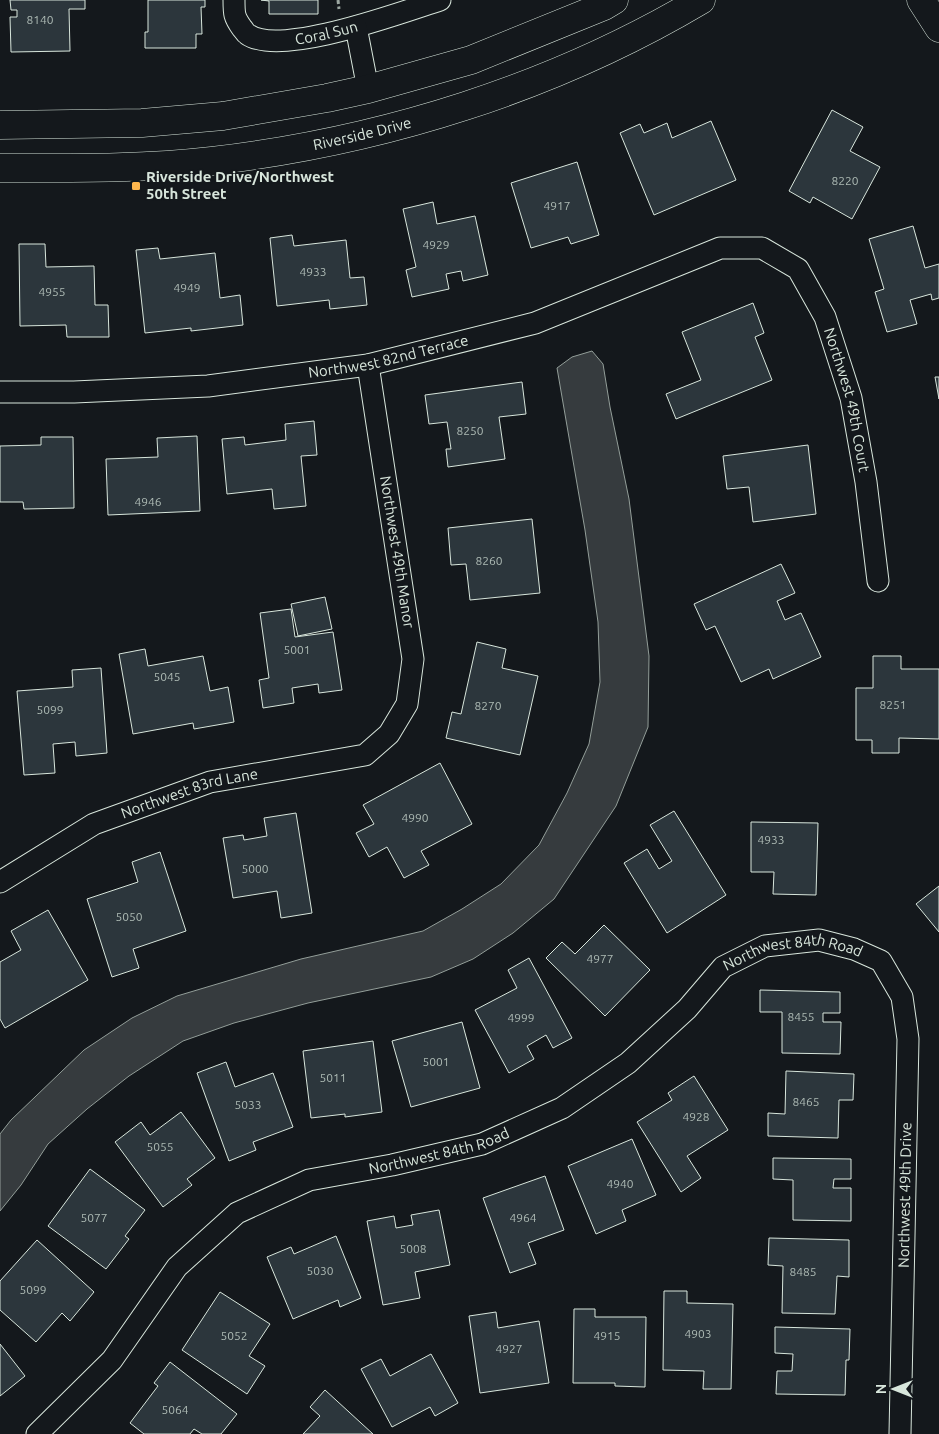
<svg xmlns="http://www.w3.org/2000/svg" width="939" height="1434" font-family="Ubuntu,sans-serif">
	<rect width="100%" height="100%" fill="#14181c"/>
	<!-- water -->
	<path fill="#363b3e" stroke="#939e99" d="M592 351 603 364 610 407 629 499 649 656 648 727 616 806 554 899 513 933 473 959 431 977 308 1003 234 1023 183 1041 129 1076 87 1109 48 1144 21 1185 0 1211V1134L11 1120 84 1050 132 1018 177 996 301 959 423 931 462 909 501 884 539 845 567 793 589 744 600 682 598 622 585 530 557 368 572 357Z"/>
	<!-- building -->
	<path fill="#2c363c" stroke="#d8e6dc" d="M10 0H85V9H69L70 51 11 52 10 17H17V10H11Z
		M148 0H205V7H201L202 34H196V48H145V32H148Z
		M261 0H318V14H269V1Z
		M832 110 863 127 850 151 880 167 852 219 813 197 810 203 789 191Z
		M711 121 736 180 654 215 620 133 640 124 644 133 667 123 672 138Z
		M577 162 599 235 571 244 568 237 531 248 511 183Z
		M433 202 437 224 475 216 488 275 463 281 461 271 446 274 449 289 412 297 406 270 416 267 403 209Z
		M913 226 925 268 939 264V298L932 300 931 294 910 300 917 324 887 332 875 292 884 289 869 239Z
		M292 235 294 246 346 240 350 278 364 277 367 305 330 309 329 300 277 306 270 238Z
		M19 244H45L46 267 94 266 95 305H108L109 337H67L66 325 20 326Z
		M158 248 160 259 215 253 220 298 240 295 243 325 191 331V328L145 333 136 250Z
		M753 303 764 333 755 337 772 380 676 419 666 394 701 380 682 332Z
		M935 377H939V399Z
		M522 382 526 414 499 417 505 459 448 467 446 449H451L447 422 429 424 425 395Z
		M314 421 317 455 301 456 306 506 274 509 272 489 227 494 222 439 244 437 245 445 286 440 285 424Z
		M197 436 200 511 108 515 106 459 158 457 157 438Z
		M41 437H73L74 508 24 509 23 502H0V446L41 445Z
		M808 445 816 514 753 522 749 487 727 489 723 456Z
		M532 519 540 593 470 600 466 564 451 565 448 528Z
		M781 564 795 593 777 601 785 620 801 613 821 657 773 679 769 669 741 682 715 626 706 630 694 604Z
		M325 597 332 629 298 636 291 604Z
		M291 609 295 637 333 632 342 690 319 693 318 684 292 688 294 703 263 708 259 680 269 678 260 613Z
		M477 642 506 649 502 668 538 676 520 755 446 738 452 712 461 714Z
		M145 649 148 666 203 656 210 691 228 687 234 722 194 729 193 723 133 734 119 654Z
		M873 656H901V669H939V739L899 738V753H872V740H856V688H873Z
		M101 668 107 753 76 756 75 742 53 744 55 773 24 775 17 691 73 687 72 670Z
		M440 763 472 824 421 851 429 865 404 878 387 847 369 857 356 833 374 824 363 805Z
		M674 811 726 895 667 933 624 863 647 849 659 869 672 861 650 825Z
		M296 813 312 913 281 918 277 891 233 898 223 838 243 835 244 840 267 836 264 818Z
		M751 822 818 823 816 895 773 894 774 872H751Z
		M160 852 186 931 133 949 139 968 112 977 87 899 138 882 132 862Z
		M939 886V932L916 904Z
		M48 910 88 980 5 1028 0 1019V962L21 950 11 931Z
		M604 925 650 970 605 1016 546 958 562 942 575 954Z
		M529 958 572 1038 553 1048 546 1035 527 1046 534 1059 509 1073 475 1010 517 988 508 970Z
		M760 990 840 992V1013H823V1022H841L840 1054 782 1053V1012H760Z
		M462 1022 480 1088 411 1107 392 1041Z
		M373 1041 382 1112 345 1117V1114L311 1118 303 1051Z
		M226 1062 235 1087 273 1073 293 1127 253 1142 256 1150 229 1161 197 1073Z
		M786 1071 854 1074 853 1100H839L838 1138 768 1136V1113L785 1114Z
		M694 1076 728 1130 687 1156 701 1178 681 1192 637 1122 672 1100 668 1093Z
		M181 1112 215 1158 187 1179 192 1185 163 1207 115 1142 141 1122 150 1135Z
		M632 1139 656 1195 622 1210 626 1221 596 1234 568 1166Z
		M773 1158 851 1159V1179H834L833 1188H851V1221L793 1220V1180L773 1179Z
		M90 1169 145 1210 125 1236 129 1239 106 1269 48 1226Z
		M545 1176 564 1230 528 1243 536 1264 510 1273 483 1198Z
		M439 1210 450 1265 415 1272 420 1298 383 1305 367 1221 394 1216 396 1228 413 1225 411 1215Z
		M336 1236 361 1298 340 1307 338 1300 293 1319 267 1257 291 1247 294 1254Z
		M769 1238 849 1240V1277L837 1276 835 1314 782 1313 783 1266 768 1265Z
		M37 1240 94 1292 70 1321 62 1313 36 1342 0 1310V1281Z
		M664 1291H687V1303L733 1304 731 1389H703L704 1371 663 1370Z
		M220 1292 270 1324 249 1356 265 1366 247 1394 182 1350Z
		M574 1309H595V1317H646L645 1387 615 1386V1383H573Z
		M496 1312 498 1328 539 1321 549 1383 480 1393 469 1316Z
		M775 1327 850 1329 849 1360H846L845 1395 776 1394 777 1371H792L793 1354 775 1353Z
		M0 1344 25 1376 0 1396Z
		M431 1354 458 1403 435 1416 430 1407 392 1427 361 1369 381 1359 390 1376Z
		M170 1362 237 1414 221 1434H202L194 1429 190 1434H144L130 1423 158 1386 154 1383Z
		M325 1390 373 1434H303L320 1416 310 1407Z"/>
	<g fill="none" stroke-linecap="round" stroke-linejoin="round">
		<!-- street casing -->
		<g stroke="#d8e6dc" stroke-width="23">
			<g id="street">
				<path id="s1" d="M234 0C234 14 234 17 242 28 244 30 245 33 247 34 279 58 402 12 440 0"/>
				<path d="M356 27 368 89"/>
				<path id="s2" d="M0 392H74L208 386 368 365 535 323 720 248H762L798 269 825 317 851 398 866 482 878 581"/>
				<path id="s3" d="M0 882 94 824 210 782 365 755 389 734 407 704 413 659 368 365"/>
				<path id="s4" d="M37 1434 112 1360 177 1267 237 1213 309 1180 392 1165 482 1144 562 1108 628 1063 687 1009 723 967 765 946 819 940 854 949 881 961 902 997 908 1039 900 1434"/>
			</g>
		</g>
		<!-- secondary casing -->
		<g stroke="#d8e6dc" stroke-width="29">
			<g id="secondary">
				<path d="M921 0 939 28"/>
				<path d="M0 125 142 123 223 116 327 98 368 89 471 60 604 6 614 0"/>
				<path id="s5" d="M0 168C71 168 142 169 212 161 383 141 553 88 701 0"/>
			</g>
		</g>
		<!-- path -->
		<path stroke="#9da8a2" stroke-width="3" stroke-dasharray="4 2.5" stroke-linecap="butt" d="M338 0 339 9"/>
		<!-- street -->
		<use href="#street" stroke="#14181c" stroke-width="21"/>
		<!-- secondary -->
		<use href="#secondary" stroke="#14181c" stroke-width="28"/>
	</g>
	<!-- markers -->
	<rect fill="#ffb74d" stroke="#14181c" stroke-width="2" x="131" y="181" width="10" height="10" rx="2.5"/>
	<g text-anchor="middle" stroke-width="4" stroke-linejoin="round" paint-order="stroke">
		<!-- number labels -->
		<g font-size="12" fill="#adbab4">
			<text x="40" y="24">8140</text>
			<text x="845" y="185">8220</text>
			<text x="557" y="210">4917</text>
			<text x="436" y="249">4929</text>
			<text x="313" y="276">4933</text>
			<text x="187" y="292">4949</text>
			<text x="52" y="296">4955</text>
			<text x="470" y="435">8250</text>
			<text x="148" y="506">4946</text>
			<text x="489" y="565">8260</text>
			<text x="297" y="654">5001</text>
			<text x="167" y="681">5045</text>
			<text x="893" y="709">8251</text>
			<text x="488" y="710">8270</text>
			<text x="50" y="714">5099</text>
			<text x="415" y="822">4990</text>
			<text x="771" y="844">4933</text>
			<text x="255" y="873">5000</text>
			<text x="129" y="921">5050</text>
			<text x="600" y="963">4977</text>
			<text x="801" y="1021">8455</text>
			<text x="521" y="1022">4999</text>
			<text x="436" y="1066">5001</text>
			<text x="333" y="1082">5011</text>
			<text x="806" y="1106">8465</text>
			<text x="248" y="1109">5033</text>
			<text x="696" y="1121">4928</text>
			<text x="160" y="1151">5055</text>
			<text x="620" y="1188">4940</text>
			<text x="94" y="1222">5077</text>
			<text x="523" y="1222">4964</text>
			<text x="413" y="1253">5008</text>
			<text x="320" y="1275">5030</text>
			<text x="803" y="1276">8485</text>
			<text x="33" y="1294">5099</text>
			<text x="698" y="1338">4903</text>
			<text x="234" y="1340">5052</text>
			<text x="607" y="1340">4915</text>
			<text x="509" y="1353">4927</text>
			<text x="175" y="1414">5064</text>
		</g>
		<!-- street labels -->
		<g font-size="15" fill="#d8e6dc" stroke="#14181c">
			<text dy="5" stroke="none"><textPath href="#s1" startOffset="119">Coral Sun</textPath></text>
			<text dy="5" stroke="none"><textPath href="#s5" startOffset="365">Riverside Drive</textPath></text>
			<text dy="5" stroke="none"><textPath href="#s2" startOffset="391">Northwest 82nd Terrace</textPath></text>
			<text dy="5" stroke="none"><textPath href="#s2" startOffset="966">Northwest 49th Court</textPath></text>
			<text transform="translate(397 552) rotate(81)" y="5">Northwest 49th Manor</text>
			<text dy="5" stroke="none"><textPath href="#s3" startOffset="211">Northwest 83rd Lane</textPath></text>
			<text dy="5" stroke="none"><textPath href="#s4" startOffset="932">Northwest 84th Road</textPath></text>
			<text dy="5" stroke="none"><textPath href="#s4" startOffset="512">Northwest 84th Road</textPath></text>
			<text transform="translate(905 1195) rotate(-89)" y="5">Northwest 49th Drive</text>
		</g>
		<!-- poi labels -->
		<g font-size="15" font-weight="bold" fill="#d8e6dc" stroke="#14181c" text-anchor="start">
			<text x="146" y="182">Riverside Drive/Northwest<tspan x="146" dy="17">50th Street</tspan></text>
		</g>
	</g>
	<!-- north arrow -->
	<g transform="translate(894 1389) rotate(270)" stroke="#14181c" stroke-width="4" paint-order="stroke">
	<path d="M0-4L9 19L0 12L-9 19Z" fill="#d8e6dc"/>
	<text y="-8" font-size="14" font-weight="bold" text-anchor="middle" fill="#d8e6dc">N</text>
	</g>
</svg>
